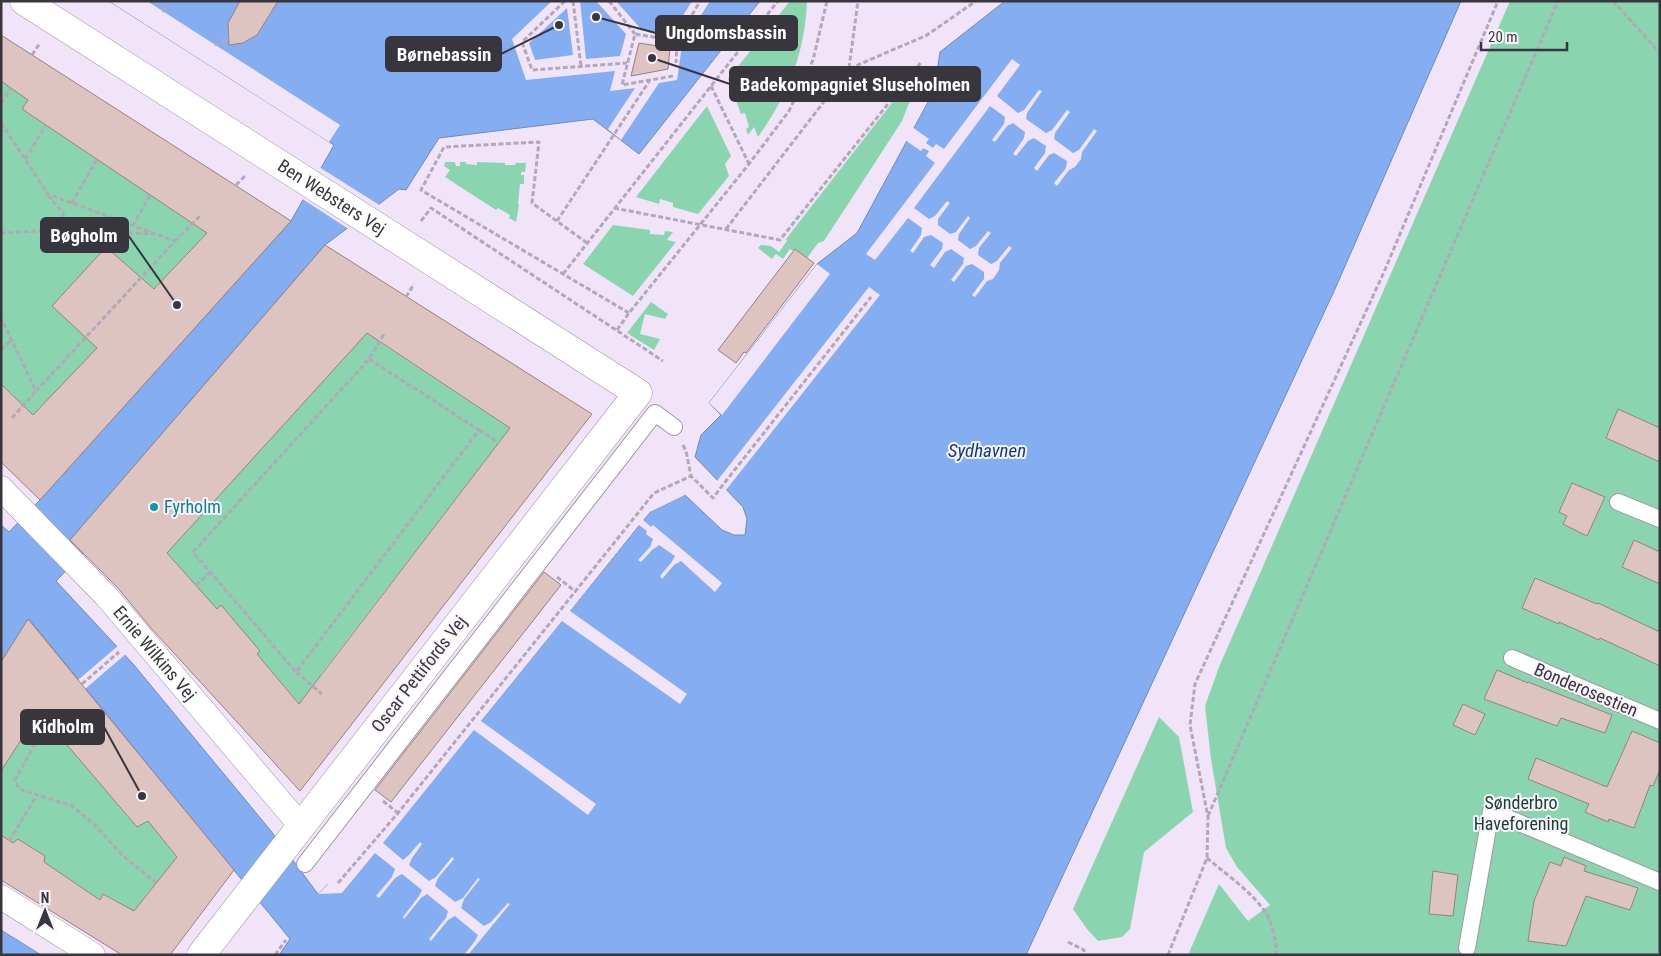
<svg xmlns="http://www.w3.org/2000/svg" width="1661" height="956" font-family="'Roboto Condensed',sans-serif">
	<rect width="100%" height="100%" fill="#f1e4f8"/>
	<!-- green -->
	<path fill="#8ad5b0" d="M790 1H807C805 53 788 95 758 137L754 127 748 135 746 129 749 127 745 113 741 114 728 79Z
		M1510 1H1660V955H1188L1219 884 1248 921 1270 905 1237 867 1226 848 1211 759 1205 706 1219 667Z
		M1 81 29 100 23 109 180 215 215 225 23 426 14 396 1 384Z
		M904 90 911 98 902 121 824 241 818 243 807 258 795 249 793 251 790 249 783 259 776 254 772 259 758 248 761 245 771 246 779 252 787 241 786 239 895 99Z
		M707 106 731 156 725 164 729 176 698 214 673 207V203L660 199 659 204 636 197Z
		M445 162H455L456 166H460V162H466V164L477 165V162L505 163V165H515L516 163H526L525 172H521V175H524V184H520L518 204 519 205 516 222 509 218 510 215 498 208 496 210 445 177 450 170 444 166Z
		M613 225 650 230V234L664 235 665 231 673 232 667 240 676 242 633 296 583 264Z
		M651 302 668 314 665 319 645 314 640 334 660 339 654 350 627 333Z
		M370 326 383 344 510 428 321 674 308 714 257 654 260 651 221 606 217 609 167 553 359 341Z
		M47 700 58 734 137 827 148 821 177 857 129 917 118 902 104 894 100 900 44 862 45 856 18 839 13 843 1 835V771Z
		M1159 717 1179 737 1193 812 1144 852 1130 929 1122 937 1098 941 1087 929 1073 909Z"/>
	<!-- water -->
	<path fill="#85aef2" stroke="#6e8abb" d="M109 1H760L639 154 593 119 439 138 406 190 399 189 325 245 70 540 83 553 56 581 134 665 271 831 318 894 328 884 342 893 650 512 685 495 722 530 734 535H745L747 519 743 507 695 457 701 435 721 415 709 403 817 264 857 233 934 91 940 52 1005 1H1461L1335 289 1026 955H279L290 939 29 619 1 662V525L9 532 40 500 291 221 334 145Z
		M1 930 41 955H1Z"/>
	<!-- pier -->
	<path fill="#f1e4f8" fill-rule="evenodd" d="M109 1H147L340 125 329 142Z
		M552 1H580L586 59 620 56 626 34 596 1H616L641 29 671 35 692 1H710L682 45 677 80 659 83 621 140 608 129 635 88 610 91 615 71 526 80 512 39ZM567 8 573 55 535 60 529 43Z
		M1012 59 1020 65 997 96 1018 113 1024 110 1039 90 1042 91 1027 113 1026 119 1046 133 1052 130 1067 110 1070 112 1055 133 1054 139 1073 153 1079 150 1094 129 1097 131 1082 152 1081 159 1075 167 1069 170 1057 186 1054 183 1066 168 1067 161 1054 153 1049 155 1037 171 1034 168 1045 153 1046 146 1034 138 1028 141 1016 156 1013 154 1024 138 1025 132 1013 123 1007 126 995 142 992 140 1004 124 1005 117 990 106 914 208 929 219 935 216 947 201 950 203 938 219V225L950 234 956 232 968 216 970 218 959 234 958 240 970 249 976 246 988 231 991 233 979 248 978 255 991 264 997 261 1009 246 1012 248 1000 263 999 270 993 279 987 281 975 297 972 295 984 279V272L972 264 966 266 954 282 951 280 963 264 964 258 951 249 945 252 934 268 930 265 942 249 943 243 931 235 924 237 913 253 910 251 921 235 922 228 908 218 875 260 866 254 935 163 926 156 929 151 923 148 921 151 905 140 912 127 929 139 926 143 933 148 936 144 944 149Z
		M319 167 381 206 350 230 301 198Z
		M817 264 830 274 722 415 709 403Z
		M869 287 880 295 726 490 717 481Z
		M683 493 685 495 650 512 643 520 651 527 653 525 722 583 715 592 681 561 674 565 662 579 660 576 671 563 675 556 659 545 652 550 641 562 638 560 650 547 653 539 646 534 647 531 639 525 570 611 687 694 680 704 562 621 481 721 596 804 588 815 474 730 383 843 403 860 409 855 420 842 422 844 412 858 409 865 429 881 436 877 452 857 454 859 438 878 435 886 455 902 463 898 478 878 480 879 464 899 461 908 484 926 491 922 508 903 510 904 468 955H464L475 941 478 935 455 916 448 920 431 941 429 939 446 918 448 911 427 894 421 898 404 919 403 917 419 896 422 890 402 874 395 878 379 898 376 896 392 877 395 869 375 853 342 893 318 894 330 882 341 890 648 510Z
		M119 645 127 653 85 689 78 680Z"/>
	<!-- building -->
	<path fill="#ddc4c0" stroke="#98807d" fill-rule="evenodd" d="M240 1H278L257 35 243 43 229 45 228 23Z
		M1 35 291 221 40 500 1 462V384L33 415 97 348 52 306 106 247 154 289 207 233 22 109 28 100 1 81Z
		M639 43 670 48 668 69 631 76Z
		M325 245 592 414 300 791 151 628 117 587 70 540ZM367 333 510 428 299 704 257 654 260 651 221 605 217 609 167 553Z
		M795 249 814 263 746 353 744 352 736 363 718 350Z
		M1618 409 1660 428V462L1606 438Z
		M1572 483 1605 497 1587 536 1563 524 1567 516 1559 512Z
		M1634 540 1660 552V584L1622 567Z
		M544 572 561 585 391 802 375 790Z
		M1535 578 1597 604 1598 603 1660 632V666L1600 638 1599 640 1559 622V624L1522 608Z
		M28 619 234 870 170 955H122L1 880V835L13 843 18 839 45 856 44 862 100 900 103 894 134 911 177 857 148 821 137 827 39 712 1 771V662Z
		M1497 670 1528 683V682L1612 715 1605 733 1561 718 1557 726 1484 699Z
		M1463 704 1485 714 1475 735 1453 725Z
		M1632 731 1660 743V770L1653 786 1650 785 1634 828 1609 819 1608 822 1585 812 1589 804 1528 779 1536 758 1607 787Z
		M1564 857 1586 866 1584 871 1638 888 1630 910 1586 896 1566 946 1528 941 1534 901 1550 862 1561 866Z
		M1433 871 1458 875 1453 916 1429 914Z"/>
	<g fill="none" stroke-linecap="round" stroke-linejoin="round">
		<!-- service casing -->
		<g stroke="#a095a7" stroke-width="18">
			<path id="service" d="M1618 502 1660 519
				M1512 658 1660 721
				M305 864 655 413 674 427
				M1467 948 1491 811 1660 882"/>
		</g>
		<!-- pedestrian casing -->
		<g stroke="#a095a7" stroke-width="25">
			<g id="pedestrian">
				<path id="s1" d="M1 488 107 597 301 826"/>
				<path d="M1 897 93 955"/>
			</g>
		</g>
		<!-- minor casing -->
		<g stroke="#a095a7" stroke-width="29">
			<g id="minor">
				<path id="s2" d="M24 1 638 393 201 955"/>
			</g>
		</g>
		<!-- path -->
		<path stroke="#b2a8b8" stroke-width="3" stroke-dasharray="5 2.5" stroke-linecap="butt" d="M565 1 522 42 532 70 627 63
			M573 1 581 66
			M609 1 635 34
			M1613 1 1660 53
			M163 12 169 1
			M677 41 700 1
			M215 45 229 38
			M32 55 40 43
			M849 68 858 1
			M673 76 622 85 635 34 677 41 676 63
			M711 86 749 164
			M1 103 11 88
			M1 123 48 194 175 241 36 391 1 318
			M25 159 46 125
			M236 185 246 175
			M48 195 63 213 64 224 60 230
			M72 203 97 159
			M614 208 780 240 922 61
			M421 221 431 208 663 361
			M557 221 650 80
			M133 226 150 195
			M726 229 849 69 927 35 976 1
			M1 233 60 230 154 234
			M175 241 201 215
			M587 243 532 203 539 142 444 147 421 190 629 313
			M563 274 778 1
			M406 297 414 284
			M617 330 629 313 749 164 789 111 813 60 827 1
			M1 350 12 339
			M369 359 479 430 296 672 193 552 369 359 384 334
			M12 418 36 391
			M479 430 499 443
			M683 445 686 451 691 476 713 498 722 486 871 297
			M557 577 576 592
			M196 585 210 573
			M296 672 322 694
			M82 684 119 652
			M57 713 40 735 15 780 19 789 72 806 94 824 121 854 156 883
			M383 801 398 813
			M1208 816 1558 1
			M9 841 37 795
			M1207 858C1226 874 1249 890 1264 910 1272 920 1276 942 1277 955
			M338 883 398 813 654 493 691 476
			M1068 942 1084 950V955
			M275 955 286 940
			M1168 955 1207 858 1208 817 1190 725 1195 684 1384 272 1498 1"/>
		<!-- service -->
		<use href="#service" stroke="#fff" stroke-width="16"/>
		<!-- pedestrian -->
		<use href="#pedestrian" stroke="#fff" stroke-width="24"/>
		<!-- minor -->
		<use href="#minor" stroke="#fff" stroke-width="28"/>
	</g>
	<!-- markers -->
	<circle fill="#0f9aa8" stroke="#f9f4fc" stroke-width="2" cx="154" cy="507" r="5"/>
	<g text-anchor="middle" stroke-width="4" stroke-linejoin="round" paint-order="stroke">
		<!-- street labels -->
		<g font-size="18" fill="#39353c" stroke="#f9f4fc">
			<text dy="6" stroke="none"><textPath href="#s2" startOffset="365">Ben Websters Vej</textPath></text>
			<text dy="6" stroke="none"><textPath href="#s1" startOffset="226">Ernie Wilkins Vej</textPath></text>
			<text transform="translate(419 674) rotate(-52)" y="6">Oscar Pettifords Vej</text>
			<text transform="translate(1586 690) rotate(23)" y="6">Bonderosestien</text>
		</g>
		<!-- culture labels -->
		<g font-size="18" fill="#0d838f" stroke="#f9f4fc" text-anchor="start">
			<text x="164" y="513">Fyrholm</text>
		</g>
		<!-- park labels -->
		<g font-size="18" fill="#1b4230" stroke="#f9f4fc">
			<text x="1521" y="809">Sønderbro<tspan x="1521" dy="21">Haveforening</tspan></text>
		</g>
		<!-- water labels -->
		<g font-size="19" font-style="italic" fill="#0c3c89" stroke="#f9f4fc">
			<text x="987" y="457">Sydhavnen</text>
		</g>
	</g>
	<!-- callouts -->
	<path fill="none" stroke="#39353c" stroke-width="2" d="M596 17L656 33M559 25L501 54M652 58L730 84M177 305L128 235M142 796L104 727"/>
	<g fill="#39353c" stroke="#f9f4fc" stroke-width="2">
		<circle cx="596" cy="17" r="5"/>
		<circle cx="559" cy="25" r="5"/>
		<circle cx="652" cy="58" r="5"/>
		<circle cx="177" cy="305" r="5"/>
		<circle cx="142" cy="796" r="5"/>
	</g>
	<g fill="#39353c" stroke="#39353c" stroke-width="2">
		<rect x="656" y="16" width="141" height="34" rx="5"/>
		<rect x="386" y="37" width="115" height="34" rx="5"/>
		<rect x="730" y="67" width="250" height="34" rx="5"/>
		<rect x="41" y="218" width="87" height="34" rx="5"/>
		<rect x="21" y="710" width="83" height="34" rx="5"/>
	</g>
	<g font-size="19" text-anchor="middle" font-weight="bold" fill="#fff">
		<text x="726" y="39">Ungdomsbassin</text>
		<text x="444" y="61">Børnebassin</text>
		<text x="855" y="91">Badekompagniet Sluseholmen</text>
		<text x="84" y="242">Bøgholm</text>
		<text x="63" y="733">Kidholm</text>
	</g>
	<!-- border -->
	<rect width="1661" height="956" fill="none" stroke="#39353c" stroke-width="5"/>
	<!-- north arrow -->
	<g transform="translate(45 911)" stroke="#f9f4fc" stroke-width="4" paint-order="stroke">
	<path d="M0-4L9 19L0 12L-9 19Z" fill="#39353c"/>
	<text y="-8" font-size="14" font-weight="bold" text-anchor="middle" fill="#39353c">N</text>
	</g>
	<!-- scale -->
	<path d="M1481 42v8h86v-8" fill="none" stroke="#39353c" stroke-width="2.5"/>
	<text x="1488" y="42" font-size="15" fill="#39353c" stroke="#f9f4fc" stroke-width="4" paint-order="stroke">20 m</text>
</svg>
